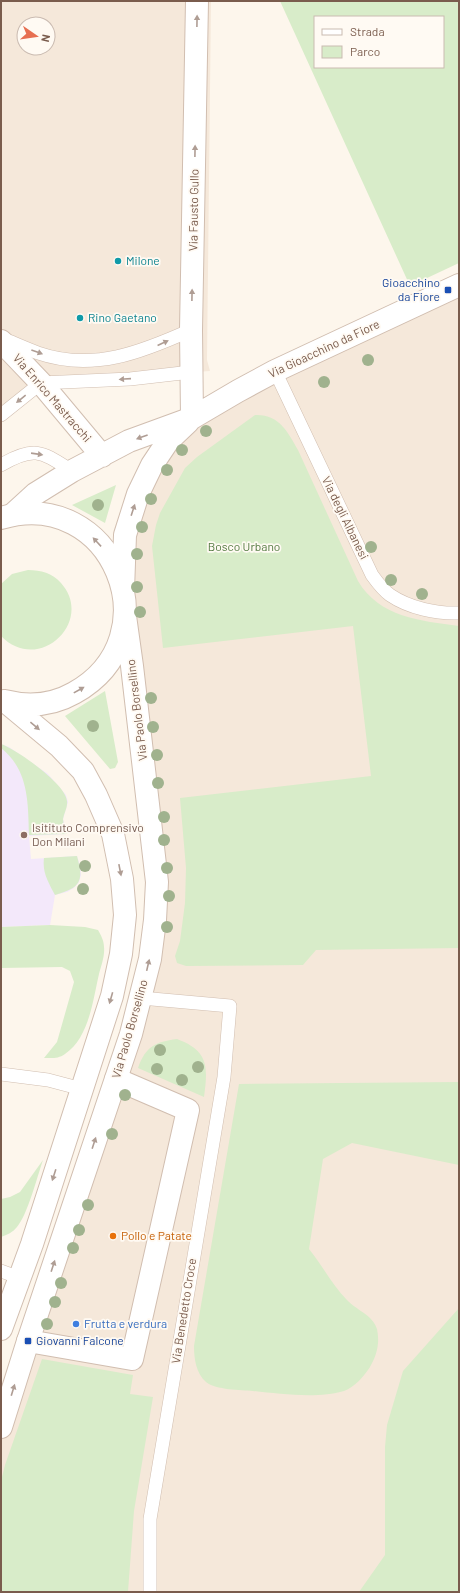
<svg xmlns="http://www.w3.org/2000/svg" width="460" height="1593" font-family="Barlow,sans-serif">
	<rect width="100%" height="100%" fill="#fdf6ec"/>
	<!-- residential -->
	<path fill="#f5e8da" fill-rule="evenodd" d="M1 1H211L207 360 210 371 41 383 1 415ZM24 24H48V48H24Z
		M459 285V1592H1V1427L155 920 125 616 138 494 192 418Z"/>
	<!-- education -->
	<path fill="#f3e8fa" d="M1 744 9 747 48 774 66 795 68 802 63 819 67 834 29 836 31 859 77 856 80 865 81 875 79 882 74 888 67 892 55 895 50 925 1 927Z"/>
	<!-- green -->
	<path fill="#d8ecc9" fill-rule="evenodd" d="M280 1H459V263L410 286ZM315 17H443V67H315Z
		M255 415C279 414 288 432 298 450L358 581C379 617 421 621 459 626V948L316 950 303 965 186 966 177 963 175 956 180 941 185 903 186 868 180 798 371 776 353 626 163 648 152 546 156 525 160 513 185 468 197 457Z
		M116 485 105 523 72 505Z
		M28 570C41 570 52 573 61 583 95 621 39 675 1 636V584L12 574Z
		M105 691 118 762 115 768 110 769 65 716Z
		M1 744C16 749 66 784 67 801 68 807 64 813 63 819 63 824 66 829 67 834L29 835C28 803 29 770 1 748Z
		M77 856C84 881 81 888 55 895 49 883 42 873 44 858Z
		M50 925 85 927 98 930C101 935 104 941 104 947 105 956 101 966 99 974 93 1000 89 1038 65 1054 58 1059 52 1058 44 1058L57 1042 74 982 70 971 62 967 1 968V927Z
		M177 1039C209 1051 208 1067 204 1097L138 1068C146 1046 155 1042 177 1039Z
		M459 1082V1165L352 1143 323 1159 309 1249C323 1266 332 1285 347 1300 356 1310 373 1315 377 1329 380 1343 377 1355 370 1367 364 1376 355 1387 344 1391 318 1399 280 1394 253 1391 241 1390 216 1390 206 1382 196 1373 194 1359 194 1346L239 1084Z
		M43 1160C37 1177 28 1214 17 1227 13 1232 7 1235 1 1237V1199L10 1197 20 1192Z
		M459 1308V1592H359L385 1555V1447L387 1425 403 1371Z
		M42 1359 133 1375 130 1394 153 1397 134 1511 128 1592H1V1481L5 1465Z"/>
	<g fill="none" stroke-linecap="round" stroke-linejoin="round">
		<!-- service casing -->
		<g stroke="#d1beb0" stroke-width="14">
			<path id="service" d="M4 339C16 344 27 349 38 353 93 372 142 352 191 330
				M275 371 372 575C377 582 383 590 390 595 409 608 437 614 459 613
				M1 415 41 383 130 379 191 372
				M1 465C35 445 42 452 72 471
				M141 998 230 1006 224 1077 150 1519V1592
				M1 1074 48 1080 82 1089
				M1 1271 20 1278"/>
		</g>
		<!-- minor casing -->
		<g stroke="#d1beb0" stroke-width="24">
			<path id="minor" d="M1 341 41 383 102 456
				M192 418 191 330 197 1
				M12 515 35 494 72 471 129 441 192 418 238 391 275 371 459 285
				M123 590 125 535 138 494 152 465 168 441 188 422
				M28 1341 132 1359 188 1110 116 1079"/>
		</g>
		<!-- tertiary casing -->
		<g stroke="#d1beb0" stroke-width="24">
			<path id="tertiary" d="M1 518C112 485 175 637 74 693 53 705 28 707 4 701
				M1 702 5 701 59 746 83 771 96 795 113 834 122 879 125 915 121 954 112 996 32 1244 1 1329
				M1 1427 28 1341 131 1034 150 959 155 920 157 882 132 666 125 616"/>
		</g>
		<!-- service -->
		<use href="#service" stroke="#fff" stroke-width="13"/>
		<!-- minor -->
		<use href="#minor" stroke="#fff" stroke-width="22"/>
		<!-- tertiary -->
		<use href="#tertiary" stroke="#fff" stroke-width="22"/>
	</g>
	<!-- trees -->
	<g fill="#a0b28e">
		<circle cx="368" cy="360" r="6"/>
		<circle cx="324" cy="382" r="6"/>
		<circle cx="206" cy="431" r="6"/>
		<circle cx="182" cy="450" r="6"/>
		<circle cx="167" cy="470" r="6"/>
		<circle cx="151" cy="499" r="6"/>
		<circle cx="98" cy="505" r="6"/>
		<circle cx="142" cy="527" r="6"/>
		<circle cx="371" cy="547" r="6"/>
		<circle cx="137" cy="554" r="6"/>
		<circle cx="391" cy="580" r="6"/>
		<circle cx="137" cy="587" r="6"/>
		<circle cx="422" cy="594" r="6"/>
		<circle cx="140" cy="612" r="6"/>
		<circle cx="151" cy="698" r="6"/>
		<circle cx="93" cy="726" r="6"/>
		<circle cx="153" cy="727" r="6"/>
		<circle cx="157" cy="755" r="6"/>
		<circle cx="158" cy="783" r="6"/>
		<circle cx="164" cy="817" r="6"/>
		<circle cx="164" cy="840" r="6"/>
		<circle cx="85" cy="866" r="6"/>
		<circle cx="167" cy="868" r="6"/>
		<circle cx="83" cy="889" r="6"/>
		<circle cx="169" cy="896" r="6"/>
		<circle cx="167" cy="927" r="6"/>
		<circle cx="160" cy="1050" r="6"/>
		<circle cx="198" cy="1067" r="6"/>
		<circle cx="157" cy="1069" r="6"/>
		<circle cx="182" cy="1080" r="6"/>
		<circle cx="125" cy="1095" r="6"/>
		<circle cx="112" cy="1134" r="6"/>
		<circle cx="88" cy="1205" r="6"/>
		<circle cx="79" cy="1230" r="6"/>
		<circle cx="73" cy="1248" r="6"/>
		<circle cx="61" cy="1283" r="6"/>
		<circle cx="55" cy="1302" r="6"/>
		<circle cx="47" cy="1324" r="6"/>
	</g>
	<!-- one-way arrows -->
	<defs><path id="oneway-solid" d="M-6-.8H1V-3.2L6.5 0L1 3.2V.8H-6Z"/></defs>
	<g fill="#af9d94">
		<use href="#oneway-solid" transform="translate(197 21) rotate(-89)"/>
		<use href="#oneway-solid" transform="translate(195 151) rotate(-89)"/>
		<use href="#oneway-solid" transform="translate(192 295) rotate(-89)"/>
		<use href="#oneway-solid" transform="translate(163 343) rotate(-25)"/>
		<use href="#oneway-solid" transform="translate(37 352) rotate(20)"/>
		<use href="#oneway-solid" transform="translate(125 379) rotate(176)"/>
		<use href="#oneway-solid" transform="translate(21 399) rotate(141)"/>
		<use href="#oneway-solid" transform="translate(142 437) rotate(160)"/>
		<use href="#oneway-solid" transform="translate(37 454) rotate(8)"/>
		<use href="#oneway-solid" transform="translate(133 510) rotate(-72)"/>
		<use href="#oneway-solid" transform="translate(97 542) rotate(-133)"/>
		<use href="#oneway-solid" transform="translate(79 690) rotate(-29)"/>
		<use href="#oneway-solid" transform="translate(35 726) rotate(40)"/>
		<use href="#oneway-solid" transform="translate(120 870) rotate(79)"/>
		<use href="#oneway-solid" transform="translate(148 965) rotate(-77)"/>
		<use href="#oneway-solid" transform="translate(111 998) rotate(106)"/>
		<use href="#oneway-solid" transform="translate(94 1143) rotate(-72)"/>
		<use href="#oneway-solid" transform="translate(54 1175) rotate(108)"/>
		<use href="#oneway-solid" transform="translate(53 1266) rotate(-72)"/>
		<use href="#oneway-solid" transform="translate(13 1390) rotate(-73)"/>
	</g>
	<!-- markers -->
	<g fill="#0f9aa8" stroke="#fffaf3" stroke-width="1.5">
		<circle cx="118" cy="261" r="4"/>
		<circle cx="80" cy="318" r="4"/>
	</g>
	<g fill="#1a4fb4" stroke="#fffaf3" stroke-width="1.5">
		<rect x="444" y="286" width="8" height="8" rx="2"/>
		<rect x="24" y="1337" width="8" height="8" rx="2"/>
	</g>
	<circle fill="#8d6e63" stroke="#fffaf3" stroke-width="1.5" cx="24" cy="835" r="4"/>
	<circle fill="#e8710a" stroke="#fffaf3" stroke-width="1.5" cx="113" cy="1236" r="4"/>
	<circle fill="#3f7fe0" stroke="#fffaf3" stroke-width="1.5" cx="76" cy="1324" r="4"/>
	<g text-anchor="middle" stroke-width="3.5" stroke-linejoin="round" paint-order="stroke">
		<!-- street labels -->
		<g font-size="12" fill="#7a5c4d" stroke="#fffaf3">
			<text transform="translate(194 210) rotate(-89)" y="4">Via Fausto Gullo</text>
			<text transform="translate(324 349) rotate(-25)" y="4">Via Gioacchino da Fiore</text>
			<text transform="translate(52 398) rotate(49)" y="4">Via Enrico Mastracchi</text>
			<text transform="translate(345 518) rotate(64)" y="4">Via degli Albanesi</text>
			<text transform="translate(137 710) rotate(-97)" y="4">Via Paolo Borsellino</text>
			<text transform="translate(130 1029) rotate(-74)" y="4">Via Paolo Borsellino</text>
			<text transform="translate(184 1311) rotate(-81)" y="4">Via Benedetto Croce</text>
		</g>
		<!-- culture labels -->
		<g font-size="12" fill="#0d838f" stroke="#fffaf3" text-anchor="start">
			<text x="126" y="265">Milone</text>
			<text x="88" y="322">Rino Gaetano</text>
		</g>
		<!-- transit labels -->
		<g font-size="12" fill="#164399" stroke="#fffaf3" text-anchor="end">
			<text x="440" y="287">Gioacchino<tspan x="440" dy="14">da Fiore</tspan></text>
			<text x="36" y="1345" text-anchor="start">Giovanni Falcone</text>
		</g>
		<!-- park labels -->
		<g font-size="12" fill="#537a41" stroke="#fffaf3">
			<text x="244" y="551">Bosco Urbano</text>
		</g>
		<!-- education labels -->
		<g font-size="12" fill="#785e54" stroke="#fffaf3" text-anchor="start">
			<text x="32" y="832">Isitituto Comprensivo<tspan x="32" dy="14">Don Milani</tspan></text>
		</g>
		<!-- food labels -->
		<g font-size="12" fill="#c56008" stroke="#fffaf3" text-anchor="start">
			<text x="121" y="1240">Pollo e Patate</text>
		</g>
		<!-- shop labels -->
		<g font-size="12" fill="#366cbe" stroke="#fffaf3" text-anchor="start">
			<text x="84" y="1328">Frutta e verdura</text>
		</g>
	</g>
	<!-- border -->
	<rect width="460" height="1593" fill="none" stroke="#7a5c4d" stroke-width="4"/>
	<!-- legend -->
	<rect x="314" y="16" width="130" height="52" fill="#fffaf3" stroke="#cabbb1"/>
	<rect x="322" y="29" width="20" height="6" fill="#ffffff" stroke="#cabbb1"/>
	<text x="350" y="36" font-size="12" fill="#7a5c4d">Strada</text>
	<rect x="322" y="46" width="20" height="12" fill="#d8ecc9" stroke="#cabbb1"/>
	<text x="350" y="56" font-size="12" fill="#7a5c4d">Parco</text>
	<!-- north arrow -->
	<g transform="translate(36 36) rotate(103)"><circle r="19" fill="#fffaf3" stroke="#cabbb1"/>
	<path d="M0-3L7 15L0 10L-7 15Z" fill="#e76f51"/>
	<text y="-6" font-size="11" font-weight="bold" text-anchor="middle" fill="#7a5c4d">N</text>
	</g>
</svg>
